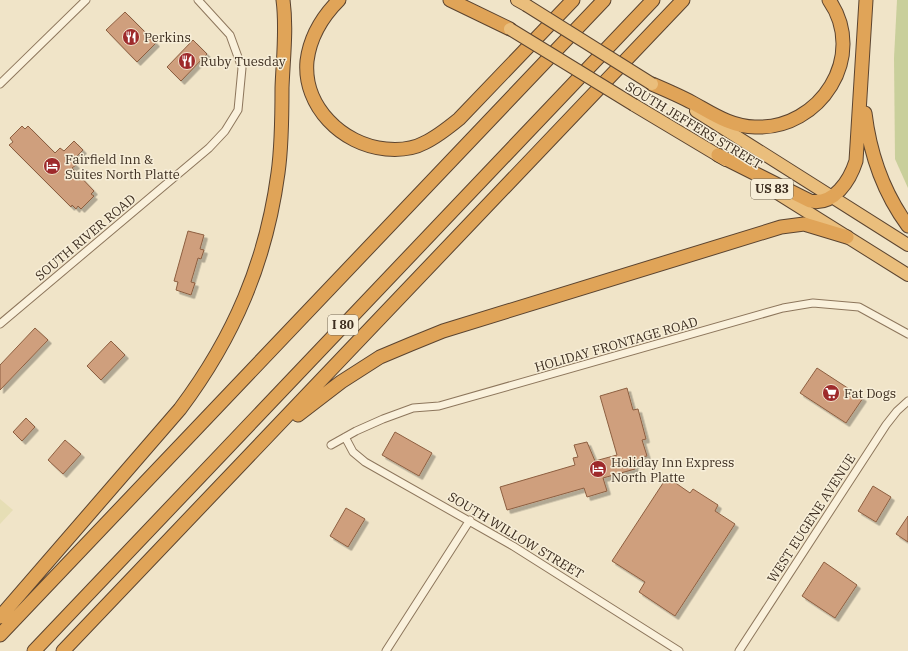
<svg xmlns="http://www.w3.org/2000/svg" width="908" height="651" font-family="'IBM Plex Serif',serif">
	<defs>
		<filter id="shadow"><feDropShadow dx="3.5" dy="3.5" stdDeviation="0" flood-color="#0004"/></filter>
	</defs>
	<rect width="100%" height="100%" fill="#f0e4c8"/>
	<!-- farmland -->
	<path fill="#e6deb5" d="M0 499 13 510 0 524Z"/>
	<!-- green -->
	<path fill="#c9cf9b" d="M897 0H908V188L895 159 894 58Z"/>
	<!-- building -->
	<path fill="#cf9f7d" stroke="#8d5f41" filter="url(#shadow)" d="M125 12 156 43 137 62 106 30Z
		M193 40 207 54 181 81 167 67Z
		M22 126 25 129 28 126 55 153 60 148 64 151 74 141 83 150 72 161 76 165 72 168 94 191 91 194 94 196 81 209 78 206 76 209 72 205 71 207 9 145 13 142 10 138Z
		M188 231 204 235 200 249 204 250 201 259 198 258 191 282 195 283 191 295 176 290 178 282 174 281Z
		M35 328 48 340 0 390V365Z
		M111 341 125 355 101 380 87 366Z
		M817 368 863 398 846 423 800 393Z
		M627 388 633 410 638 409 646 439 642 440 647 456 642 457 644 462 634 465 635 469 603 478 607 491 587 497 584 488 507 510 500 487 575 465 573 458 578 457 574 445 587 442 595 461 617 455 600 396Z
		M26 418 35 427 22 441 13 432Z
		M395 432 432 453 419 476 382 455Z
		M65 440 81 454 63 474 48 460Z
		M667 477 690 493 693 489 718 505 715 511 735 524 675 616 639 592 645 582 612 561Z
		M873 486 891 497 876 522 858 511Z
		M346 508 365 519 348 547 330 536Z
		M908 516V542L896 534Z
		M824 562 857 585 835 618 802 596Z"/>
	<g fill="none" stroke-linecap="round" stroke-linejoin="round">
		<!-- minor casing -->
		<g stroke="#8d765c" stroke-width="9">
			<path id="minor" d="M0 84 86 0
				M0 324 209 148 225 131 238 110 242 68 230 35 198 0
				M345 437 353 452 365 462 513 546 679 651
				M331 445 356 431 383 419 413 408 439 406 783 308 813 303 859 307 908 334
				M386 651 470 520
				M739 651 886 425 897 411 908 401"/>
		</g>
		<!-- trunk casing -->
		<g stroke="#5b4430" stroke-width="14">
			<path id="trunk" d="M517 0 526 5
				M634 105 726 160
				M696 111 908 245
				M758 181 908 275"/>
		</g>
		<!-- motorway casing -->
		<g stroke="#5b4430" stroke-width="15">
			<path id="motorway" d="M339 0C322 17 310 37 307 61 303 106 342 145 386 149 398 150 413 149 424 143 437 137 448 128 459 119L573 0
				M450 0 510 29
				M652 84C666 90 680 96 693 103 713 114 732 127 755 127 820 130 868 56 829 0
				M865 113C870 154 883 192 908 226
				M718 155 810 201C834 206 850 180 856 161L866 0
				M298 415 341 382 380 357 411 344 443 331 781 227 804 224 847 237
				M0 617 180 409C234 337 266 262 278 173 282 145 282 116 282 88 283 59 287 29 283 0
				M0 635 604 0
				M34 651 653 0
				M63 651 683 0"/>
		</g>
		<!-- minor -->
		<use href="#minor" stroke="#faf1dc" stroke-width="7"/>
		<!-- trunk -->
		<use href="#trunk" stroke="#eabe7c" stroke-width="12"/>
		<!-- motorway -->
		<use href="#motorway" stroke="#e0a458" stroke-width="13"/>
		<!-- trunk-bridge casing -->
		<g stroke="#5b4430" stroke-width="14" stroke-linecap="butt">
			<path id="trunk-bridge" d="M526 5 652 84
				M510 29 634 105"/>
		</g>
		<!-- trunk-bridge -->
		<use href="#trunk-bridge" stroke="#eabe7c" stroke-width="12"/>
	</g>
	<!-- icons -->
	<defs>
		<g id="restaurant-disc" transform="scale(0.9)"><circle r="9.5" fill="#9e2a2b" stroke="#f7eed8"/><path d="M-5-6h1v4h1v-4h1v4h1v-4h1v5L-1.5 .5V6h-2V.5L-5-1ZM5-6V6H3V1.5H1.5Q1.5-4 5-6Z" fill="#fff"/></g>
		<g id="hotel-disc" transform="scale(0.9)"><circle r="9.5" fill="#9e2a2b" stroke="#f7eed8"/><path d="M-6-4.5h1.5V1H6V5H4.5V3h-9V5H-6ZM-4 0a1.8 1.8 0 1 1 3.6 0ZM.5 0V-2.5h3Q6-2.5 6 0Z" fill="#fff"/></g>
		<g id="supermarket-disc" transform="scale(0.9)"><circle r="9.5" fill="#9e2a2b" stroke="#f7eed8"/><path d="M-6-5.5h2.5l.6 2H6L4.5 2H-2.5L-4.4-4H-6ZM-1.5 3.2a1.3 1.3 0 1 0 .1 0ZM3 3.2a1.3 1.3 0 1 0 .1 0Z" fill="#fff"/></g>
	</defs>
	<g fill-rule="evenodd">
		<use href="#restaurant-disc" x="131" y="37"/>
		<use href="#restaurant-disc" x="187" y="61"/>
		<use href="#hotel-disc" x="52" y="166"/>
		<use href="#supermarket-disc" x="831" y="393"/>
		<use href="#hotel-disc" x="598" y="469"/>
	</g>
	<g text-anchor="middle" stroke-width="3" stroke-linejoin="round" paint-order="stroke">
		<!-- shield labels -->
		<g fill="#f7eed8" stroke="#756857" stroke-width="1">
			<rect x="751" y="179" width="42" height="20" rx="3"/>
			<rect x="328" y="315" width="30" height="20" rx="3"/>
		</g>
		<g font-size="12" font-weight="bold" fill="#3d2e20">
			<text x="772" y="193">US 83</text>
			<text x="343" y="329">I 80</text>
		</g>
		<!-- poi labels -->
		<g font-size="13" fill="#3d2e20" stroke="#f7eed8" text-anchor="start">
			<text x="144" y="42">Perkins</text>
			<text x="200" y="66">Ruby Tuesday</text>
			<text x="65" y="164">Fairfield Inn &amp;<tspan x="65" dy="15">Suites North Platte</tspan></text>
			<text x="844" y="398">Fat Dogs</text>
			<text x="611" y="467">Holiday Inn Express<tspan x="611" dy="15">North Platte</tspan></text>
		</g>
		<!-- street labels -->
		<g font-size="13" fill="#3d2e20" stroke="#f7eed8">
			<text transform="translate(694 125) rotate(31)" y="5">SOUTH JEFFERS STREET</text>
			<text transform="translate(85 237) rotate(-40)" y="5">SOUTH RIVER ROAD</text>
			<text transform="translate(616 344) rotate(-16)" y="5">HOLIDAY FRONTAGE ROAD</text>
			<text transform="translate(811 518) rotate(-57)" y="5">WEST EUGENE AVENUE</text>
			<text transform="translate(516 535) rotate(31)" y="5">SOUTH WILLOW STREET</text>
		</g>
	</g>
</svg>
